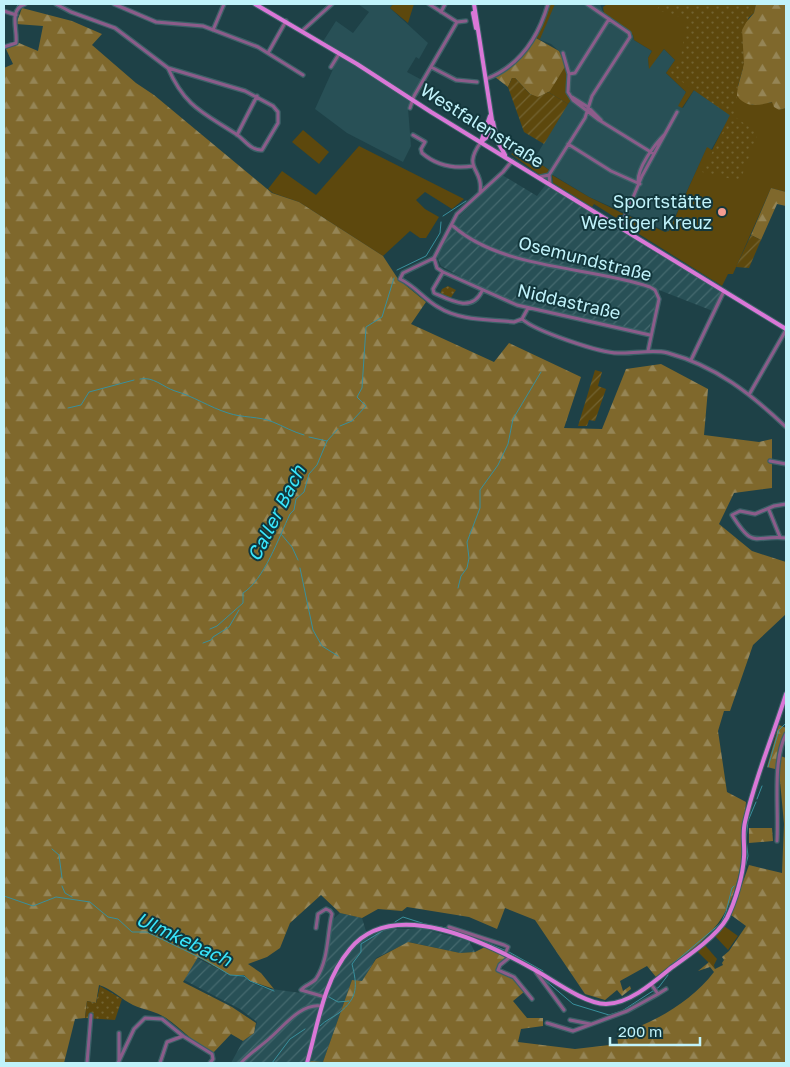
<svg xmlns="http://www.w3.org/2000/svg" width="790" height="1067" font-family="'Golos Text',sans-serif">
	<defs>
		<pattern id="industrial-furrows" width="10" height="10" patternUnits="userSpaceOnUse" patternTransform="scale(1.25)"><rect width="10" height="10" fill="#285056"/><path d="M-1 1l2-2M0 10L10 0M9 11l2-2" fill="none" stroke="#456a6f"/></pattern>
		<pattern id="forest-firs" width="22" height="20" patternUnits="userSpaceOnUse" patternTransform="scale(1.25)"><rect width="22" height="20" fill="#7f682c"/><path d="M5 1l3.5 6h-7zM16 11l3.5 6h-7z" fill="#958556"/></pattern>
		<pattern id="park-dots" width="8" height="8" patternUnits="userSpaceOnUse" patternTransform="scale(1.25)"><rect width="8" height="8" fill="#5d480d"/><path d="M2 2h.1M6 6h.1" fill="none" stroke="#726331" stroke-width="1.8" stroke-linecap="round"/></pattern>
		<pattern id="garden-furrows" width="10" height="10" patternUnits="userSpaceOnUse" patternTransform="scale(1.25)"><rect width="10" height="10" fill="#5d480d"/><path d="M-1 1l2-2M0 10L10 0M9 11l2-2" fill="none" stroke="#726331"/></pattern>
	</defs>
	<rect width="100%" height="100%" fill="#1e4147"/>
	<!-- built -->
	<path fill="#285056" d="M358 4H393L390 8 428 43 419 59 416 57 407 72 422 80 411 97 408 108 411 146 403 162 347 133 315 109 338 58 322 43 336 21 353 33 369 12Z
		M552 4H600L603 12 633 35 634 40 652 51 648 58 649 67 664 49 675 60 666 73 686 92 679 106 683 108 694 90 731 115 711 150 707 148 668 232 589 197 548 172 549 170 534 159 571 99 569 96 568 74 560 52 551 44 538 39Z"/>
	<!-- industrial -->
	<path fill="url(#industrial-furrows)" d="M502 175 537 196 547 183 621 229 645 247 722 291 713 311 659 290 649 331 634 330 524 305 485 290 441 266 437 257 458 218Z
		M340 913 362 918 368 938 384 929H424L469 941 475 952 460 953 409 942 376 958 362 982 352 980 323 1062 231 1063 243 1041 254 1033 257 1022 240 1009 184 980 197 958 230 975 244 976 250 982 264 988 301 993 317 978 326 956 330 922Z"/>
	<!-- grass -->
	<path fill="#5d480d" d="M393 4H414L408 23 390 8Z
		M549 4H555L540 39 536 38Z
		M607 4H756L754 13 748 18 743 68 738 86 752 105 773 102 779 110 786 108V192L771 188 733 274H728L722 286 626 226 629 216 665 232 669 231 707 147 712 150 730 115 694 90 682 108 678 106 686 92 666 73 675 60 664 49 649 69 648 58 652 51 634 40 633 35 604 14 603 7Z
		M566 65C569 77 566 88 572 99L568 104 548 92Z
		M303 130 329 152 319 164 292 142Z
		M359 146 464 199 452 209 425 192 416 200 425 209 439 217 426 238H420L410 231 383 256 299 202 273 193 268 189 282 171 316 195Z
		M513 153 531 165 534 159 549 170 545 176H541L511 154Z
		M552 175 589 197 624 214 616 218 594 204 592 207 553 183Z
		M724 926 738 936 728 950 714 935Z
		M704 944 717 959 714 965 715 969 697 951Z"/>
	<!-- forest -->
	<path fill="url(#forest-firs)" d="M756 4H786V108L779 110 774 107 772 102C758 106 744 108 736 94L743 68 742 27 754 13Z
		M22 8 72 21 102 34 92 45 136 83 154 95 272 193 299 202 383 256 398 279 426 302 411 324 494 362 509 343 581 377 564 428 602 429 626 369 661 364 708 389 704 435 759 442 772 439V488L734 493 719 524 752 551 786 562V614L753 645 730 711H724L718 731 727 792 746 802C744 819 744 835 743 852 740 872 735 896 724 914 711 938 678 961 656 977L647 966 620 981 623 991 630 986 631 989 622 996 617 990 605 1000 585 994 535 920 505 908 497 929 469 917 407 907 402 911 378 909 362 918 340 913 321 895 290 923 280 948 267 957 248 964 261 973 274 989 250 981 244 975H230L198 957 183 982 232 1007 256 1023 254 1033 243 1041 231 1034 213 1053C195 1044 183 1030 166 1018 156 1011 144 1010 133 1005 121 999 112 989 99 985L96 1003 87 1001 85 1018 75 1019 64 1063H4V68L13 64 6 49 19 43 38 51 43 26 16 24Z
		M536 38 559 51 566 65 550 91 538 98 530 94 515 78H512L508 87 495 77 529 49Z
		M771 188 786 192V206L777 204 761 240 751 235Z
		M779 725 786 728 778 755 786 758V1063H311L309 1061 323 1062 352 980 362 981 376 959 408 942 460 953 475 952 487 946 510 957 497 969 513 978 524 992 513 1001 527 1018H543V1026L521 1029 518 1042 575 1049 618 1044 617 1034C653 1024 691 1002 714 972L710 967 698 971 709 962 715 969 723 965 722 963 724 960 722 957 729 951 746 926 731 915 749 865 782 873 784 824 779 770 767 767Z
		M749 828H772L773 841 749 843Z"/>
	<!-- park -->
	<path fill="url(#park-dots)" d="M660 4H756L742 30 744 64 738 84 735 117 758 133 740 181 702 172 731 116 668 72 681 56 687 19 657 10Z
		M448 286 456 290 450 299 440 294 442 289Z
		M100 986 122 999 115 1020 85 1018 87 1001 96 1003Z"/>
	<!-- garden -->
	<path fill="url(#garden-furrows)" d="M512 78H515L530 94 538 97 548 92 568 104 544 144 524 132 508 87Z
		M751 235 761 240 749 268 736 267Z
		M595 370 602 372 598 386 606 389 595 421 589 420 587 426H578Z"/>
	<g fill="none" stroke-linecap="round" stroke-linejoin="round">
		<!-- stream -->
		<path stroke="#39909d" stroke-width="1" d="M17 6 19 4
			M443 216 466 201
			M397 270 426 256 440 233 441 222
			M140 379C153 376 163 387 175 391 193 396 209 407 228 413 242 418 259 416 273 422 283 426 293 432 304 435
			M68 408 81 405 89 392 134 380
			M340 426 352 421 366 406 357 397 362 388 366 327 382 317 394 278
			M309 437 327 441
			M281 534 292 547 298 560
			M300 568 313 630 322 646 338 656
			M458 588 461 576 467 568 469 558 467 542 480 508V490L498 465 508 444 513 419 541 372
			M210 629 217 626 243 603V593C264 580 279 537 290 514L294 510 296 499 304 492 309 474 317 465 327 441 338 429
			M203 643 211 640 213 637 229 627 239 610
			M768 767 779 730 786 723
			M757 799 762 786
			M52 849 59 855 62 878
			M741 884 748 856 746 839 748 821 756 802
			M62 886 65 893 72 897
			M4 896 33 906 56 897 90 902 108 917 118 919 132 932H147L207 961 230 975 244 976 250 981 274 991
			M395 922 403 917 425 924 451 929
			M466 934 509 952 543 971
			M669 967 721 923 726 912 732 888 734 886
			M545 980 573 1004 609 1015 622 1011 659 987 668 975
			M329 997 338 1002 349 1001
			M320 1026C326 1020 332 1018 339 1013 359 997 357 985 352 964L361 952V944L384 930
			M272 1063 290 1039 305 1029"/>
		<!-- minor casing -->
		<g stroke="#3b6167" stroke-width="5.5">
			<path id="minor" d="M56 4 71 12 115 28 168 68 245 91 273 106 278 112V123L262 150C251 151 244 139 236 134 204 113 185 107 168 68
				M114 4 156 22 203 26 258 47 303 75
				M429 4 457 22 466 21
				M4 11 16 15
				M441 12 445 4
				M213 30 224 4
				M302 31 332 4
				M4 47 16 43C18 30 8 10 25 4
				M268 53 286 21
				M563 53 569 74 568 92 573 100 599 120 654 154
				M331 67 339 54
				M431 67 456 80 477 82
				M569 74 575 73 609 19
				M486 79C520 66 538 38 548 4
				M572 97 588 107 601 120
				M410 108 414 96 457 22
				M237 135 257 96
				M413 135 425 142 421 149 422 153C437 166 454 169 473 166
				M568 144 611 171 640 184
				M512 161 503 172 457 214 434 258 403 273 400 279C415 286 424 299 438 307 460 321 489 319 514 322L522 319C535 331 600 353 618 353 635 354 651 349 668 353 716 366 751 394 786 427
				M540 177 549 175
				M638 183C637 168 654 145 665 134
				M550 184 549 175 585 118 592 96 630 37 629 33 587 4
				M480 193C484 167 461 170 481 142
				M453 226C503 270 589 266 650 287L655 290 659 299 648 351
				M621 226 642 176 677 112
				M434 258 437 268 443 272 517 305 650 335
				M443 272 433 289 434 293C450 300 472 313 482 291
				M522 319 528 308
				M691 360 724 291
				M750 393 786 330
				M770 461 786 464
				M786 504 774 506 755 514 740 511 732 515C754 550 753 535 786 538
				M769 510 780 537
				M777 841C779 808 772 762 786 734
				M449 927 504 945 508 947 505 954
				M316 928 318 914 326 909 330 911 332 914C327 934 329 960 316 979 312 984 305 985 301 990L325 997
				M510 957 500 965 498 970 514 977 532 999
				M536 972 564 1010
				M658 994 666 989
				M570 1020 590 1024
				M547 1023 573 1031 627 1011 658 994 651 984
				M119 1060V1033
				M87 1063 91 1015
				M118 1063 134 1029 145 1018 162 1019 183 1036
				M160 1063 167 1042 183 1036 212 1054 213 1059 210 1063
				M241 1063C250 1053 260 1047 270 1038 284 1026 301 1003 321 1006"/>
		</g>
		<!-- major casing -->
		<g stroke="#3b6167" stroke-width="6">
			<path id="major" d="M255 4 357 64 431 112 786 329
				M474 4 492 120 487 137 481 142
				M473 13 476 28
				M493 122 497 140 505 155
				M481 142 490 116
				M307 1063C318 1025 323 981 350 949 394 896 487 943 535 970 553 980 585 1004 606 1004 629 1004 654 982 671 968 688 956 717 936 727 918 735 902 743 876 744 857 745 845 742 834 745 822 755 778 773 736 786 694"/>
		</g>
		<!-- minor -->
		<use href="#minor" stroke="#8c5c8a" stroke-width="3"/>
		<!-- major -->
		<use href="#major" stroke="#da77d7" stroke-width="4"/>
	</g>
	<!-- markers -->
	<circle fill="#f59c90" stroke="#13373c" stroke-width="2" cx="722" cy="212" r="5"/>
	<g text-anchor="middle" stroke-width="4" stroke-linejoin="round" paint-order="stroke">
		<!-- street labels -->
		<g font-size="18" fill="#c1f3fb" stroke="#13373c">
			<text transform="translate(482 126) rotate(32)" y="6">Westfalenstraße</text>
			<text transform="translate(585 259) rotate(14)" y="6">Osemundstraße</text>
			<text transform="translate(569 302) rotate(13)" y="6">Niddastraße</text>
		</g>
		<!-- poi labels -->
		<g font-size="18" fill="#c1f3fb" stroke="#13373c" text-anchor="end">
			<text x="712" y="208">Sportstätte<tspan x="712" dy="21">Westiger Kreuz</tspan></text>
		</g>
		<!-- water labels -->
		<g font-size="19" font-style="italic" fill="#38e6fd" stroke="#13373c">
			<text transform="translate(276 513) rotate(-63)" y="7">Caller Bach</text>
			<text transform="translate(184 939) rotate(25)" y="7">Ulmkebach</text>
		</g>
	</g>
	<!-- border -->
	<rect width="790" height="1067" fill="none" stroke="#c1f3fb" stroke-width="10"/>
	<!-- scale -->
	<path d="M610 1037v8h90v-8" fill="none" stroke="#c1f3fb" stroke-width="2.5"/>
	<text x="618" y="1037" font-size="15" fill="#c1f3fb" stroke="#13373c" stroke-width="4" paint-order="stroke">200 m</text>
</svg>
